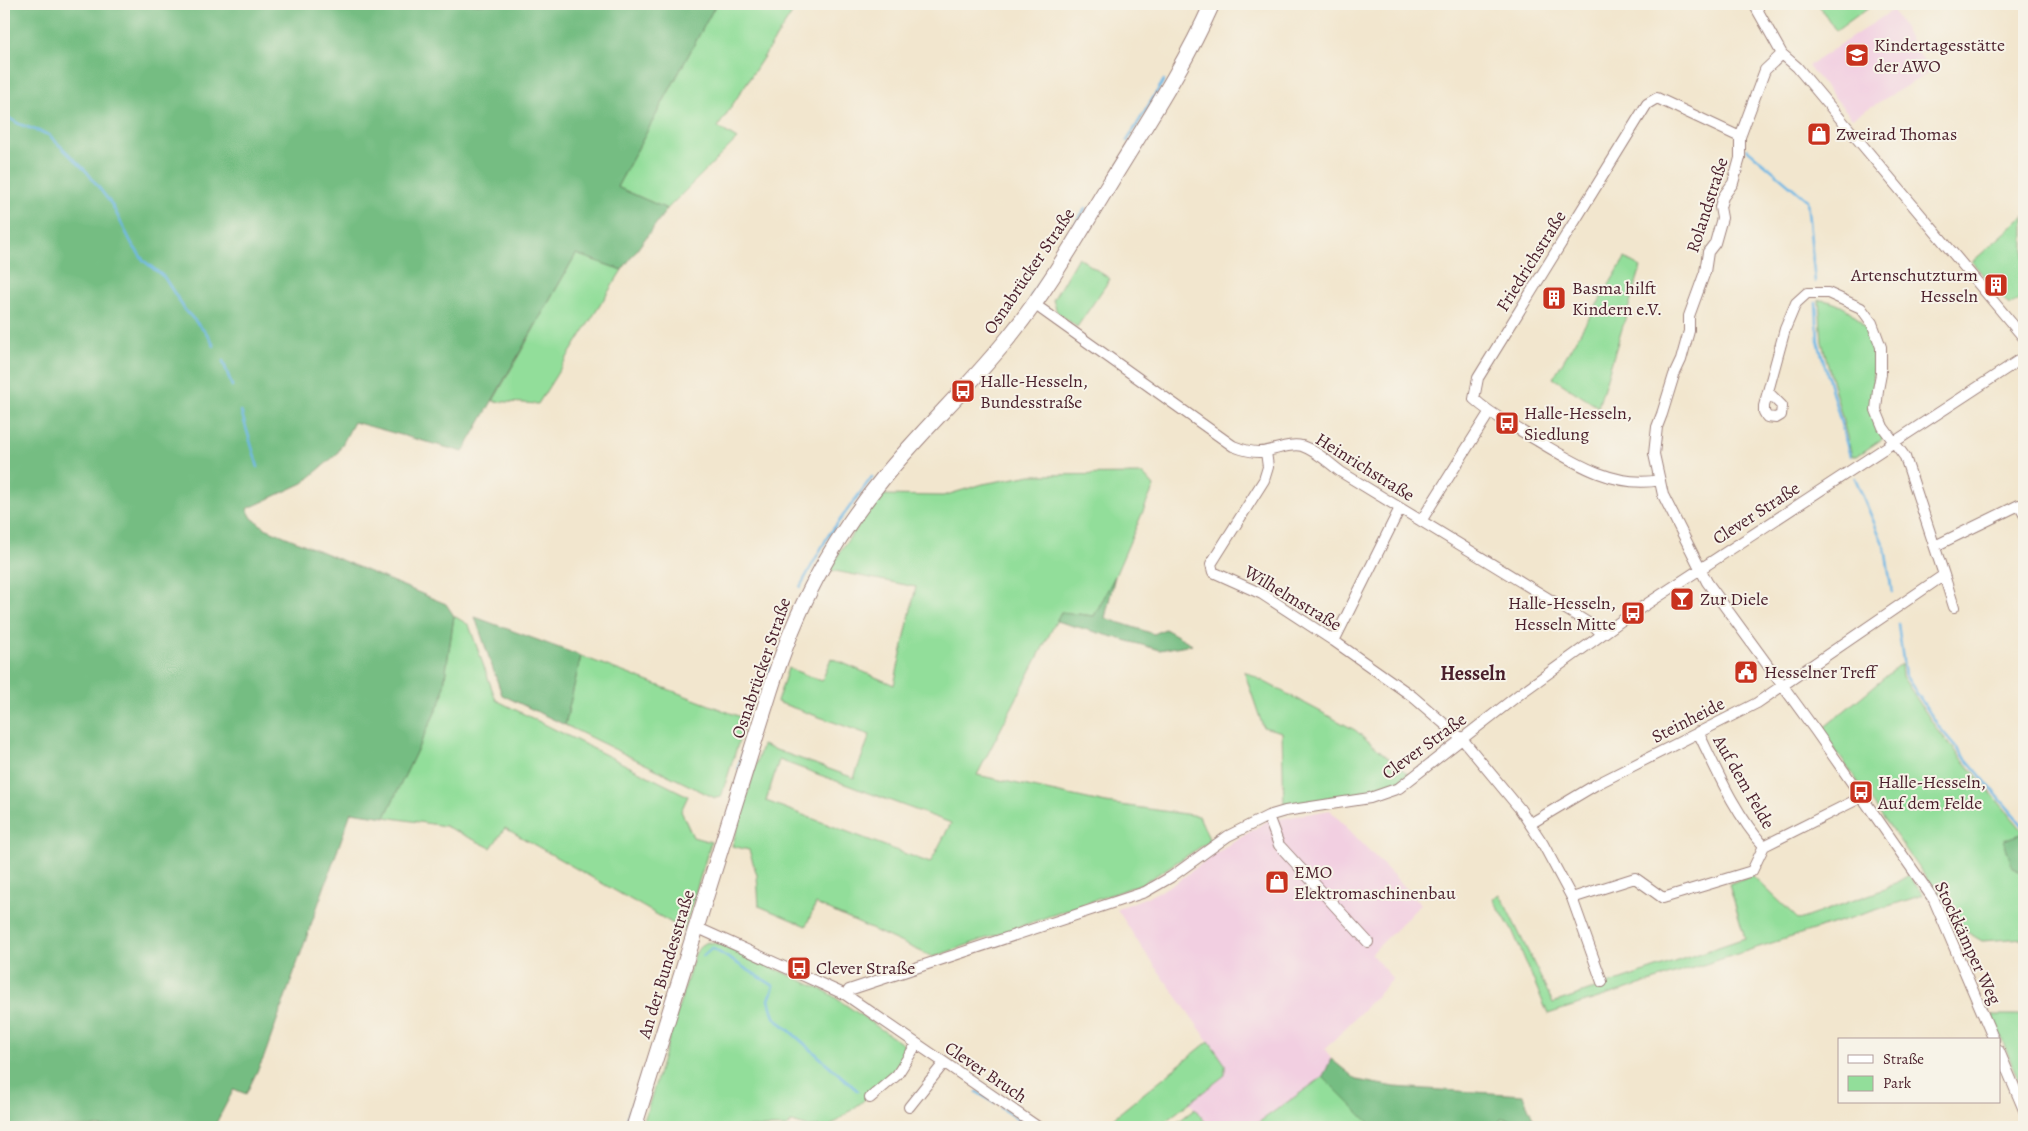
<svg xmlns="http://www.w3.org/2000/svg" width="2028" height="1131" font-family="Alegreya,serif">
	<rect width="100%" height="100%" fill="#f7f3e8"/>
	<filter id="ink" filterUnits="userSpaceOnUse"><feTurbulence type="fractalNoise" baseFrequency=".02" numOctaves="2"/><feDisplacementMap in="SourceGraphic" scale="10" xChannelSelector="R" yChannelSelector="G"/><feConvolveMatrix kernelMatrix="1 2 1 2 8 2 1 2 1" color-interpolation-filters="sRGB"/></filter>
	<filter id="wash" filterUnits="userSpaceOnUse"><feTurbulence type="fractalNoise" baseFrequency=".0096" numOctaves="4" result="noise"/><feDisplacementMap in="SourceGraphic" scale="20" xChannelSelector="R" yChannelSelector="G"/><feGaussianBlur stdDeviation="1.12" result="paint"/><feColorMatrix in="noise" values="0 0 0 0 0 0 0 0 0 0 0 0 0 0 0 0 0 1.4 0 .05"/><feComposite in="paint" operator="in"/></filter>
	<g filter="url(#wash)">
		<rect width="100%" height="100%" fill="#f2e6ce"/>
		<!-- built -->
		<path fill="#f2cfe1" d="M1893 10 1930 72 1852 118 1808 66Z
			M1330 810 1421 904 1371 954 1393 979 1325 1049 1331 1059 1323 1077 1252 1127H1209L1189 1102 1225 1075V1064L1142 948 1117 909 1154 894 1177 882 1210 857 1267 821Z"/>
		<!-- green -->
		<path fill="#92de9a" stroke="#6e7e62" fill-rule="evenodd" d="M716 4H798L718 127 737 139 667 209 617 187Z
			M1818 4H1873L1836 31Z
			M2024 216V298L2009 305 1972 262Z
			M576 254 622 270 538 404 493 401Z
			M1078 257 1110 279 1077 327 1057 312 1053 300Z
			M1625 258 1641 267 1598 407 1553 378Z
			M1819 300C1845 301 1868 323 1873 348 1876 361 1873 375 1873 387 1874 404 1881 421 1885 437L1857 456H1852L1822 342Z
			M1143 474 1154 486 1115 576 1094 616 1061 612 977 775 1106 803 1199 816 1210 841 1144 883 933 957 816 904 806 926 759 906 757 875 749 850 732 846 762 745 854 778 870 735 777 702 788 668 822 681 831 658 894 685 916 587 830 570 841 550 880 495 943 496 983 484 1031 475ZM779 760 951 823 930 863 766 801Z
			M454 616 469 625 496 700 688 796 681 811 693 837 711 842 684 930 505 828 491 848 445 826 385 817 442 698Z
			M581 656 746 719 721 797 715 798 565 725Z
			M1901 664 1902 676 1936 728 2024 832 2012 867 2024 874V938L1982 941 1955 925 1939 896 1821 730Z
			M1244 671 1355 730 1408 774 1395 784 1368 791 1284 806 1282 732 1263 727Z
			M1752 875 1799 920 1885 889 1909 875 1923 895 1548 1014 1513 932 1493 899 1500 894 1553 1003 1745 938 1729 884Z
			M708 942 720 944 827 992 904 1045 906 1053 895 1069 862 1102 829 1127H809L792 1122 787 1127H642L695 954 701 945Z
			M1992 1015H2024V1094Z
			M1209 1041 1225 1064V1075L1158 1127H1102Z
			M1323 1077 1373 1127H1252Z
			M1195 1109 1209 1127H1171Z
			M1502 1118 1519 1121 1525 1127H1495Z"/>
		<!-- forest -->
		<path fill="#75bd82" stroke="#606e56" d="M4 4H716L617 187 667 209 622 270 576 254 463 452 354 422 337 454 303 483 247 509 252 518 265 528 446 604 454 616 442 698 385 817 351 812 264 1057 246 1094 234 1089 214 1127H4Z
			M1115 576 1105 618 1154 634 1165 629 1192 644 1160 650 1056 621 1061 612 1094 616Z
			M475 617 581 656 565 725 502 695Z
			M2024 833V874L2012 867 2004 840Z
			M1331 1059 1357 1080 1394 1087 1523 1095 1537 1127H1525L1519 1121 1502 1118 1495 1127H1373L1323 1077Z"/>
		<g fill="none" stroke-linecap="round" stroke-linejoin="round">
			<!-- stream -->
			<path stroke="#6db7e5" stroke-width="2.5" d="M4 115 19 124 49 135 87 172 112 205 132 244 144 261 164 277 185 310 208 335 214 346
				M1127 141 1164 80
				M1747 149 1807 200 1815 282
				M1031 296 1085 209
				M1816 303 1818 341 1850 456
				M223 361 232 386
				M241 411 258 467
				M1855 478 1885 548 1892 592
				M800 587 828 536 872 477
				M1898 624 1905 675 1939 727 2024 827
				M768 672 770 666
				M752 721 756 710
				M738 768 749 733
				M703 956 712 948 774 986 769 1000 774 1017 858 1091
				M977 1092 994 1103
				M1001 1108 1029 1127
				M624 1127 643 1073"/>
		</g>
	</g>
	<g filter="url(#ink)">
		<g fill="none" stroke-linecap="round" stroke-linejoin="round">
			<!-- street casing -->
			<g stroke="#9e827c" stroke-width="12">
				<path id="street" d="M1754 4 1782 54 1797 67 2024 338
					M1782 54 1765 70 1740 137V158L1733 183 1723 197 1720 207 1722 218 1715 243 1708 252 1705 272 1689 316V331L1681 360 1674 375 1662 414 1657 427 1654 454 1663 495 1707 582 1815 730 1934 900 1994 1040
					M1034 304 1233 446C1243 450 1256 454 1267 451 1278 449 1291 443 1302 446 1317 451 1329 463 1341 472L1595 627 1602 634
					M1266 452 1268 467 1264 480 1211 564 1213 572 1262 594 1334 641 1412 696 1463 740 1520 809 1543 844 1572 898 1602 982
					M1660 480C1612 490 1567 458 1528 435 1509 423 1491 415 1474 399L1478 378 1647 104 1657 98 1740 137
					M1421 521 1489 413
					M1935 546 2019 505 2024 514
					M1944 575 1954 607
					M1334 641 1400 508
					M1698 732C1717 771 1735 814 1764 846
					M1268 816 1279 845 1368 942
					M1530 824 1597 784 1757 703 1944 575 1905 457 1883 427 1876 410 1878 390 1881 374V347L1872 323 1861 308 1828 293H1807L1796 303 1785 329 1764 406V412L1767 417 1776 418 1781 415 1782 406 1768 392
					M1572 898 1635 878 1663 898 1752 871 1764 846 1862 797
					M698 928 846 995 1038 1127
					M846 995 849 990 1145 892 1171 877 1228 836 1268 816 1285 811 1370 798 1399 788 1521 693 1621 621 2024 357
					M1999 1051 2024 1110
					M870 1098 897 1075 916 1045
					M909 1107 944 1063"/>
			</g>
			<!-- secondary casing -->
			<g stroke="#9e827c" stroke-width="17">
				<path id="secondary" d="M634 1127 770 691C796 609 829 544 884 477 925 427 973 383 1013 332 1050 286 1079 233 1110 183 1146 124 1184 67 1212 4"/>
			</g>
			<!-- street -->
			<use href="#street" stroke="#fff" stroke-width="10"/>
			<!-- secondary -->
			<use href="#secondary" stroke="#fff" stroke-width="15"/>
		</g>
	</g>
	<!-- icons -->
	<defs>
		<g id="school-square" transform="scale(1.25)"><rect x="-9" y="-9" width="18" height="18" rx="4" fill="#c8321e" stroke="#f7f3e8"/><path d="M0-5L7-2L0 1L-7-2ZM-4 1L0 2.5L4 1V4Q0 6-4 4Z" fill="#fff"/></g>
		<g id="shop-square" transform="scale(1.25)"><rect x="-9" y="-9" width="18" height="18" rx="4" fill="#c8321e" stroke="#f7f3e8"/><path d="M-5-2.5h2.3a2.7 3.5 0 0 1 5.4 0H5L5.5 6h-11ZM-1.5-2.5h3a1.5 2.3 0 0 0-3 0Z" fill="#fff"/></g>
		<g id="building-square" transform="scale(1.25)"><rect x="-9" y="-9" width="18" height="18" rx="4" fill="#c8321e" stroke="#f7f3e8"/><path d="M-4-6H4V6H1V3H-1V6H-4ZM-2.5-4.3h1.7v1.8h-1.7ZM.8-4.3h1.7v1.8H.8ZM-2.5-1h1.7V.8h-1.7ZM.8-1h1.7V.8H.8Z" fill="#fff"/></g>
		<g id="bus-square" transform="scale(1.25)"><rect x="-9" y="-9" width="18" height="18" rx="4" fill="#c8321e" stroke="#f7f3e8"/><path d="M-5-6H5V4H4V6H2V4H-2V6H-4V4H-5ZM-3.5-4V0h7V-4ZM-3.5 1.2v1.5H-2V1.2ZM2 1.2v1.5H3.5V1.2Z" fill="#fff"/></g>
		<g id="bar-square" transform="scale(1.25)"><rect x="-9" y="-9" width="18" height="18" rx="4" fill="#c8321e" stroke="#f7f3e8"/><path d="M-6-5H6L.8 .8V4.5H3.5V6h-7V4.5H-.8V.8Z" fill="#fff"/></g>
		<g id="civic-square" transform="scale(1.25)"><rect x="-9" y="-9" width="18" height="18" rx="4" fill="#c8321e" stroke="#f7f3e8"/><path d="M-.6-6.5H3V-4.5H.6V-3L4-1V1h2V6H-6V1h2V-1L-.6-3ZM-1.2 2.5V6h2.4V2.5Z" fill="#fff"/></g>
	</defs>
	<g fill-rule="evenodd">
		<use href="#school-square" x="1857" y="55"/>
		<use href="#shop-square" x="1819" y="134"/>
		<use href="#building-square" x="1996" y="285"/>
		<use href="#building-square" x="1554" y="298"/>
		<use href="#bus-square" x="963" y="391"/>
		<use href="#bus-square" x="1507" y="423"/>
		<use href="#bar-square" x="1682" y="599"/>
		<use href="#bus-square" x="1633" y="613"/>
		<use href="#civic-square" x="1746" y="672"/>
		<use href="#bus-square" x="1861" y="792"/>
		<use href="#shop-square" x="1277" y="882"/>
		<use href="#bus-square" x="799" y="968"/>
	</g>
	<g text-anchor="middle" stroke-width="4" stroke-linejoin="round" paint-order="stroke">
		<!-- poi labels -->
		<g font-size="18" fill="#4a1f2b" stroke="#f7f3e8" text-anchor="start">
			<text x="1874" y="51">Kindertagesstätte<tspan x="1874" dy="21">der AWO</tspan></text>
			<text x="1836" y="140">Zweirad Thomas</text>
			<text x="1978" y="281" text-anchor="end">Artenschutzturm<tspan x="1978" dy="21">Hesseln</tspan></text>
			<text x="1572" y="294">Basma hilft<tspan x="1572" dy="21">Kindern e.V.</tspan></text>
			<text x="980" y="387">Halle-Hesseln,<tspan x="980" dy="21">Bundesstraße</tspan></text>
			<text x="1524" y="419">Halle-Hesseln,<tspan x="1524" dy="21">Siedlung</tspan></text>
			<text x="1700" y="605">Zur Diele</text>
			<text x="1616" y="609" text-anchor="end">Halle-Hesseln,<tspan x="1616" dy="21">Hesseln Mitte</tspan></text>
			<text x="1764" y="678">Hesselner Treff</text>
			<text x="1878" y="788">Halle-Hesseln,<tspan x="1878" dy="21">Auf dem Felde</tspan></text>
			<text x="1294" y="878">EMO<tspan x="1294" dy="21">Elektromaschinenbau</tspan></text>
			<text x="816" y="974">Clever Straße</text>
		</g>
		<!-- street labels -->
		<g font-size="18" fill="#4a1f2b" stroke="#f7f3e8">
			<text transform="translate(1707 205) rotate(-72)" y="6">Rolandstraße</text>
			<text transform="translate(1531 261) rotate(-58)" y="6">Friedrichstraße</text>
			<text transform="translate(1029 271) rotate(-56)" y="6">Osnabrücker Straße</text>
			<text transform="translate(1365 467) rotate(32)" y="6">Heinrichstraße</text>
			<text transform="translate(1756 513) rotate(-33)" y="6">Clever Straße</text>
			<text transform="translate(1293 598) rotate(31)" y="6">Wilhelmstraße</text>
			<text transform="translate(761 668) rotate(-71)" y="6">Osnabrücker Straße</text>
			<text transform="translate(1688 720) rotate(-27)" y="6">Steinheide</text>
			<text transform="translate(1424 746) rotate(-36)" y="6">Clever Straße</text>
			<text transform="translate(1744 782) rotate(60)" y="6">Auf dem Felde</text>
			<text transform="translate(1968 943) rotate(65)" y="6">Stockkämper Weg</text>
			<text transform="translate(666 964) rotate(-73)" y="6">An der Bundesstraße</text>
			<text transform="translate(986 1072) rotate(34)" y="6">Clever Bruch</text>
		</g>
		<!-- quarter labels -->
		<g font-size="20" font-weight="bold" fill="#4a1f2b" stroke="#f7f3e8">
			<text x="1473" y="680">Hesseln</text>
		</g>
	</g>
	<!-- margin -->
	<rect width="2028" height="1131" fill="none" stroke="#f7f3e8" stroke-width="20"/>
	<!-- legend -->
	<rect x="1838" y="1038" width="162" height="65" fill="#f7f3e8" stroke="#b29e9c"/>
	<rect x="1848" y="1055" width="25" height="8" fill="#ffffff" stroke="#b29e9c"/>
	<text x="1883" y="1064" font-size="15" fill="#4a1f2b">Straße</text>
	<rect x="1848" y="1076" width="25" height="15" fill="#92de9a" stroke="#b29e9c"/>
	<text x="1883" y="1088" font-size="15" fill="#4a1f2b">Park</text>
</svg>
